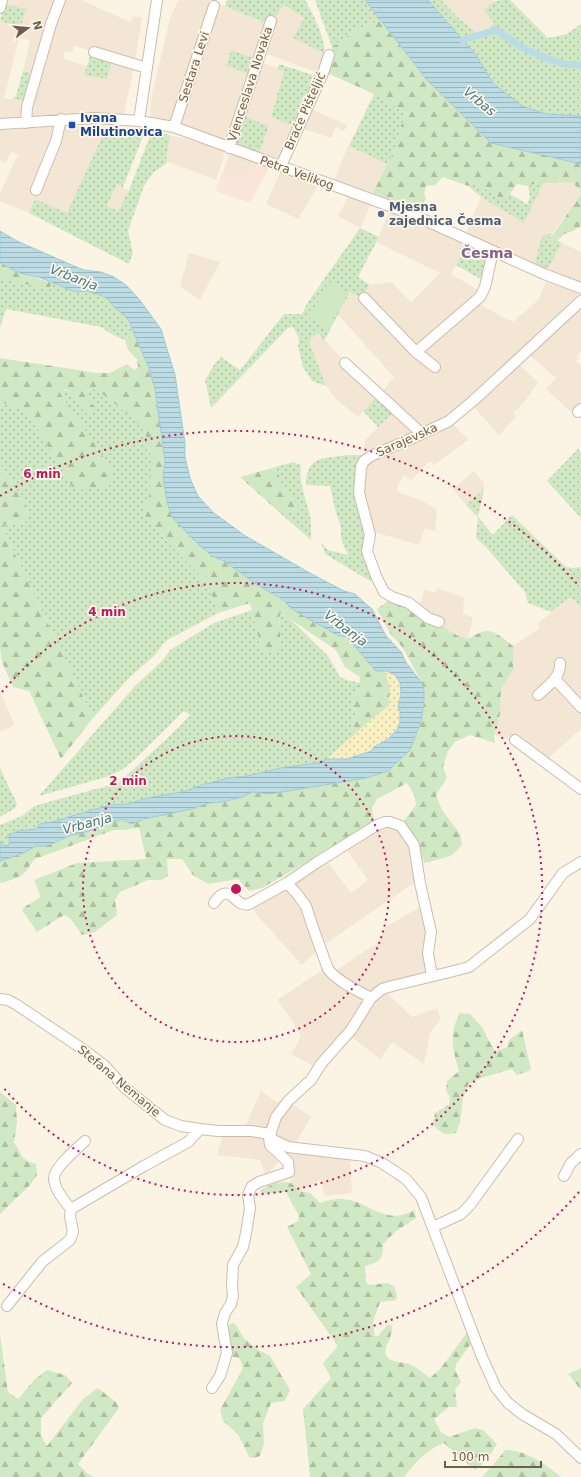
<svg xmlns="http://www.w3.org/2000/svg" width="581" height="1477" font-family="'DejaVu Sans',sans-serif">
	<defs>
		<pattern id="grass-dots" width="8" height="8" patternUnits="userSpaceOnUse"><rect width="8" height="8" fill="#d1e8c4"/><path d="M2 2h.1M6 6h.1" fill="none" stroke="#aebfa1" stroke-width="1.8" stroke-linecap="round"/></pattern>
		<pattern id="forest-firs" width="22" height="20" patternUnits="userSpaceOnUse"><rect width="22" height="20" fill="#d1e8c4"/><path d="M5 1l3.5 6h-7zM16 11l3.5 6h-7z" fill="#aebfa1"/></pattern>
		<pattern id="sand-dots" width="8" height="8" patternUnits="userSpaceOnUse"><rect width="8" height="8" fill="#f9f0c1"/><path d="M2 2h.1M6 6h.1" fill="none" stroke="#cec69f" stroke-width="1.8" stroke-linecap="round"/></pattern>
		<pattern id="water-rules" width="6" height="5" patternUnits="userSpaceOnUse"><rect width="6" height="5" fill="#bbdce4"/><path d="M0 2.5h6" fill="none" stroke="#9cb6bb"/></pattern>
	</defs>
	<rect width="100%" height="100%" fill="#fbf4e5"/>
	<!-- residential -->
	<path fill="#f3e6d4" d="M6 0H59L35 74 23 71 30 40 19 38 4 98 27 102 22 118 0 119V21L21 27 26 10 5 4Z
		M62 0H81L130 22 133 16 142 18 135 62 74 46 72 53 65 51 63 59 87 66 84 74 107 79 112 60 134 65 124 115 83 114 28 117Z
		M178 0H209L213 2 173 119 170 122 151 118 150 111 152 94 170 19Z
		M441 0H496L492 2 486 13 494 23 481 36 457 17Z
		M217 3 268 24 255 59 231 51 226 66 250 74 228 140H225L177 123Z
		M283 5 304 18 294 38 325 54 318 73 262 52 272 21Z
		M259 61 284 71 271 117 293 126 280 157 278 158 259 153 243 116Z
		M307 107 347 125 344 131 336 127 331 138 298 127Z
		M62 126 104 127 101 139 67 214 35 199 29 213 0 201V193L18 154 11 152 6 163 0 161V130Z
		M170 135 223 149 224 156 216 180 166 161Z
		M348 146 387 164 373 193 334 181Z
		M230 152 253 161 243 181 222 174Z
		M281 171 318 186 298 219 266 204Z
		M544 182H572L581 191V194L553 233 544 235 540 241 535 265 466 233 481 197 524 223Z
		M117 184 129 190 118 211 107 206Z
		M349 196 371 204 360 228 338 216Z
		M390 211 460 242 466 246 451 274 481 292 419 346H414L365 293 370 285 392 282 411 303 440 273 376 242Z
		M562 243 581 252V284L547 270Z
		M189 253 220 262 200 300 180 287Z
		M554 281 581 293V298L457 412 425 430 381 393 394 377 338 315 350 292 361 298 424 354 426 350 477 303 513 322 538 300 546 282 551 283Z
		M581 304V352L577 356 579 358 576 361 581 366V406L573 414 546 389 556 378 527 353Z
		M318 333 377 396 358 417 337 400 326 386 309 341Z
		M518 363 538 382 526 400 513 413 516 417 499 435 472 405Z
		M394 412 415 434 378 451 363 450 366 439Z
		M451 422 468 440 434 465 430 461 411 480 403 475 396 491 422 501 437 509 435 531 425 528 419 545 371 531 363 503 366 463Z
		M474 471 484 483V489L466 505 453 489Z
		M437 588 464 598 463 613 473 618 468 639 458 636 440 625 417 615 425 589 435 593Z
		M569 598 574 600 581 607V703L555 682 581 708V729L546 760 506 738 494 735 500 714 501 689 513 670V646L540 628 537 624Z
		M0 692 15 725 0 732Z
		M377 825 401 826 414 845 420 879 322 946 302 965 257 915 249 904 325 858 351 893 368 880 344 846Z
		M425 904 432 976 383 989 412 1017 437 1008 441 1019 430 1033 424 1064 392 1042 380 1059 353 1038 313 1066 291 1054 301 1037 291 1019 277 1000 325 968 337 970 378 942 386 927Z
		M261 1091 277 1102 295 1106 311 1117 296 1142V1148L350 1157 352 1193 324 1196 322 1179 300 1191 291 1183V1174L284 1163 279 1161 266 1176 260 1160 217 1155 226 1125 245 1126Z"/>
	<!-- commercial -->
	<path fill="#fbe5da" d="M253 161 270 167 250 203 215 191 222 174 243 181Z"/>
	<!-- grass -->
	<path fill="url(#grass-dots)" d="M227 0H305C313 13 325 38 325 54L293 38 304 18 284 5 275 17 272 15 268 24 225 6Z
		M315 0H365L380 20 359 29 332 47Z
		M428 0H441L457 17 481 36 494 23 484 10C494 0 496 0 510 0L548 38 567 34 581 24V116L546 114 522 106 493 83 476 55Z
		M5 4 26 9 21 27 0 21Z
		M231 50 255 59 250 74 226 66Z
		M91 53 112 60 107 79 84 75Z
		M279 64 316 76 293 126 271 117 284 71 277 69Z
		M23 71 35 74 27 102 12 99 16 96Z
		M374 94 408 114 401 125 397 146 387 164 349 146Z
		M243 116 269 126 259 153 235 143Z
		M104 127 146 129 123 187 117 184 107 206 118 211 129 190 152 131 170 135 166 161 168 162 153 173 144 186 128 231 133 253 129 264 29 213 35 199 67 213 101 139Z
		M473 182 502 198 510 194 527 204 530 197 528 186 537 183 544 182 524 223 481 197 468 186Z
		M360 228 379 237 358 277 370 285 361 298 350 292 324 341 318 333 309 341 326 386 312 381 303 367 298 347 299 338 293 327 288 328 211 408 205 380 214 365 221 357 240 370 284 314H302L308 302Z
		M553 233 548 242 554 243 557 240 562 243 547 270 535 265 540 241 544 235Z
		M466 246 482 253 487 257 484 281 456 265Z
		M0 278 49 289 52 283 75 292 86 291 98 294 109 299 113 306 124 315 133 332 125 340 113 335 101 327 6 309 0 328Z
		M95 388 135 420 145 432 151 457V476L147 520 199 575 213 597 218 613 169 639 163 644 155 655 129 678 93 718 3 529 5 524 26 522 28 511 0 463V402L22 409 35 425 112 470 57 390 84 392Z
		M377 396 394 412 378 427 363 411Z
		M578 449 581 452V518L547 481Z
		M347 455H365L362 458 366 537 363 555 373 581H370L325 554 321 542 328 550 348 555 344 547 341 537V527L335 509 330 486 306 485C306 455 323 459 347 455Z
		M293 462 301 465C298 485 308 502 311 521 311 527 311 534 311 540L279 512H290L299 507 283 489 278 472 272 468Z
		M484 489 478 517 493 535 512 515 566 567 573 568 581 567V607L574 600 569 598 551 612 528 603 525 592 484 545 476 538 478 517 466 505Z
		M252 610 262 651 281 645 279 617 281 613 291 620 328 656 340 677 347 680 360 683 359 687 352 700 356 713 350 732 356 734 327 759 317 763 280 768 247 776 228 778 210 783 204 784 186 791 147 798 128 804 110 805 51 822 40 824C36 830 32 831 25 830L10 840 8 846H5L0 842V825L22 816 33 807 41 804 103 787 116 785 175 731 190 715 184 711 134 760 123 769 110 776 39 796 135 686 163 660 170 650 214 623Z
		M0 768 17 804 15 808 0 817Z"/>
	<!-- forest -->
	<path fill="url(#forest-firs)" d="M380 20 425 77 491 143 581 164V191L572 182 537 183 528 186 517 184 510 194 502 199 473 182 468 186 443 177 435 185 426 186 424 193 426 198 421 210 373 193 387 164 397 146 401 125 408 114 374 94 325 72 332 47 359 29Z
		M581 194V226L573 231 566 233 554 243 548 242Z
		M0 263 20 273 52 283 49 289 2 279 0 278Z
		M133 332 149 368 155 389 165 461 163 478 167 502 172 517 212 556 224 561 259 586 282 599 291 608 305 617 339 636 346 635 376 670 385 671 390 688 389 706 367 723 356 734 350 732 356 713 352 700 359 687 360 677 345 667 336 650 281 613 279 617 281 645 275 651H262L250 603 218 613 213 597 199 575 147 520 142 506 149 499 151 457 145 432 135 420 95 388 84 392 94 407 93 412 87 415 68 390H58L112 470 113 480 109 486 79 490 73 488 35 425 21 409 0 402V358L98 373H110L127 364 134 370 138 368 137 359 128 350 125 340Z
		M0 463 28 511 27 522 5 524 3 529 93 718 61 759 29 691 13 687 2 662 0 648Z
		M272 468 278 472 283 489 299 507 298 510 290 512H279L240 477Z
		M389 600 407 609 430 623 440 625 458 636 468 639C491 625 493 631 513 646V670L501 689 500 714 494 735 495 743 470 735 455 742 448 751 443 767 447 778 436 795 442 810 460 834 462 845 451 856 424 863 417 839 403 822 416 805 414 794 407 783 377 799 372 808 374 823 262 888 249 891 238 879 208 884 193 875 182 859H167L168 876 161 880H148L120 892 115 900 117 915 95 932 82 935 70 918 64 915 37 932 22 910 26 906 41 897 34 880 77 863 146 859 139 828 122 830H114L35 859C31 863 30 866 27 870 22 878 8 881 0 883V861L21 854 36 846C52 849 66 833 80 834L123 819 131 824 144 819 192 809 209 803 222 802 242 797 252 792 270 794 366 778 388 771 410 750 421 722 424 702V691L422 683 403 648 390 633 377 609Z
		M460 1013 470 1014 482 1027 493 1048 496 1051 507 1047 509 1040 522 1030 531 1070 517 1075 512 1069 481 1078 469 1084 463 1097 460 1123 456 1133C445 1136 440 1133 433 1124L435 1113 449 1105 450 1097 446 1091 447 1081 459 1071C453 1051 448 1033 460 1013Z
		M0 1092 16 1105 17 1122 14 1142 22 1156 27 1161 36 1164 37 1175 30 1185 0 1214Z
		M285 1182 291 1183 300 1191 310 1193 320 1203C327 1201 335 1198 342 1199 371 1201 384 1227 414 1210L416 1218 395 1232 383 1244C383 1260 380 1262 365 1266L366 1282 369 1285 387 1283 394 1286 397 1295 396 1300 380 1302 373 1322 375 1336H378L388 1324 392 1326C392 1330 391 1335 390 1339 389 1341 387 1344 386 1347 382 1363 400 1361 409 1364 417 1367 423 1373 430 1378L440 1369 468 1331 472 1342 456 1365 455 1370 461 1382 455 1390 457 1407H449L434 1419 441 1432 449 1437 475 1428 483 1430 497 1444C491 1454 485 1464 475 1470L444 1443C426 1450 416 1462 404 1477H310L303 1409 331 1378 323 1363 338 1346 296 1287 311 1274 287 1227 298 1221 299 1216 286 1192 262 1194 260 1190 275 1183Z
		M233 1323 235 1324 244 1338 257 1349 270 1356 290 1390 285 1401 271 1403 263 1423 264 1444 260 1456 253 1458 249 1457 238 1434 223 1421 220 1410 243 1368 240 1359 230 1356 227 1326Z
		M0 1335 8 1392 18 1399 34 1380 47 1370 65 1375 72 1383 41 1418V1436L47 1446 83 1399 98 1388 116 1402 119 1408 78 1464 87 1473 94 1477H0Z
		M581 1368V1390L568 1374Z
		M505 1450C526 1450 545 1464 561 1477H482L494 1464Z"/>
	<!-- sand -->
	<path fill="url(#sand-dots)" d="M385 671C396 672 401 683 401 693 400 697 398 701 399 706 399 714 403 722 398 729 388 742 363 754 348 759 342 761 333 759 327 759L367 723 389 706 390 688Z"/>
	<!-- pitch -->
	<path fill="#d1e8c4" d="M329 282 348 293 328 328 309 318Z"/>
	<!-- water -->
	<path fill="url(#water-rules)" stroke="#a1cbd5" d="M365 0H428L476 55 493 83 522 106 546 114 581 116V164L491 143 427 80Z
		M0 231 17 241 74 266 84 270 101 272 114 277 126 285 139 299 161 329 175 375 185 443V457L190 478 198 496 214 513 244 535 308 572 344 591 355 594 365 603 372 609 386 636 402 653 405 661 422 683 424 691V702L421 722 410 750 388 771 366 778 270 794 252 792 243 797 222 802 209 803 192 809 144 819 131 824 123 819 80 834C66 833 52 849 36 846L21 854 0 861V842L5 846H8L10 840 7 836 18 831 36 829 40 824 51 822 110 805 128 804 147 798 186 791 204 784 210 783 228 778 247 776 280 768 317 763 327 759H347L371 751 374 747 387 740 397 730 400 723V711L398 707 401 694 400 683 395 675 387 671H376L346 636H339L305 617 291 608 282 599 259 586 224 561 212 556 195 541 172 517 167 502 163 478 165 461 155 389 149 368 128 320 124 315 113 306 109 299 98 294 86 291 75 292 41 278 20 273 0 263Z"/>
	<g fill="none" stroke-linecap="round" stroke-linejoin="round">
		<!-- canal -->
		<path stroke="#bbdce4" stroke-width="7" d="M463 40 496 30 523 48 548 59 569 65 574 64 581 66"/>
		<!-- minor casing -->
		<g stroke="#cdbcac" stroke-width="12">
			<path id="minor" d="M0 8 2 0
				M94 52 147 68
				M139 121 157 0
				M26 123 27 107 51 24 60 0
				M0 124 95 118 139 121 174 127 409 213 544 274 581 288
				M174 127 214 6
				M229 148 271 21
				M281 166 323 73 329 55
				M36 190 56 141 61 119
				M364 298 416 352 480 297 485 287 493 251
				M416 352 435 367
				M345 363 421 433
				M578 412 581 409
				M439 622 428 618 409 603 392 597 384 592 376 576 367 551 370 535 359 493 361 467 364 461 371 456 415 437 449 421 474 400 581 301
				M555 679 581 707
				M538 695C548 686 561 677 560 663
				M515 740 581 789
				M287 883 297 894 306 906 312 925 328 969C338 982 357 990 371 998
				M214 903C216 900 220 895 223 894 233 890 237 908 249 904L287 883 316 863 377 825 385 822H390L401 826 414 845 420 883 431 932 428 953 432 976
				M0 999 8 1000 17 1005 84 1050 105 1066 124 1087 165 1120 181 1126 200 1129 218 1131H251L271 1134
				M269 1138 288 1147 296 1148 365 1156 382 1163 406 1179 421 1197 482 1357 496 1388 508 1403 522 1414 556 1434 581 1458
				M564 1176 571 1163 581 1154
				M71 1209C64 1201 55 1190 54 1179 53 1168 77 1149 85 1141
				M433 1227 461 1214 470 1205 518 1139
				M7 1306 42 1262 70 1240 73 1232 70 1216 71 1209 144 1166 188 1142 200 1129
				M212 1388 220 1376 227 1353 222 1324 225 1313 231 1304 233 1296 232 1286 233 1265 243 1247 246 1233 250 1208 248 1195 252 1186 259 1182 289 1172 288 1162 270 1145 269 1138 276 1117 289 1100 311 1080 321 1064 351 1030 371 998 382 989 392 986 450 972 469 967 530 919 563 873 581 862"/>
		</g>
		<!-- minor -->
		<use href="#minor" stroke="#fff" stroke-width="10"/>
	</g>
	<!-- distance rings -->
	<g fill="none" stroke="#c2185b" stroke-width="2" stroke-dasharray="2 4">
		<circle cx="236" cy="889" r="153"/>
		<path d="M2 692A306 306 0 1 1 2 1086"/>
		<path d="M579 1192A458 458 0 0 1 0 1282M0 496A458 458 0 0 1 579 586"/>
	</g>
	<!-- markers -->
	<rect fill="#1a4fb4" stroke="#fef8eb" stroke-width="1.5" x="68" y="121" width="8" height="8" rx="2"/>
	<circle fill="#5c6f8a" stroke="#fef8eb" stroke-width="1.5" cx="381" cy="214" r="4"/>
	<g text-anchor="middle" stroke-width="3.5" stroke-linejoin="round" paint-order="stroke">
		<!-- street labels -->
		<g font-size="12" fill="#735c4b" stroke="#fef8eb">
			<text transform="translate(194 67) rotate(-72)" y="4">Sestara Levi</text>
			<text transform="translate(250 84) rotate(-72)" y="4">Vjenceslava Novaka</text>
			<text transform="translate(305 111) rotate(-66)" y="4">Braće Pišteljić</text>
			<text transform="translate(297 173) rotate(20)" y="4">Petra Velikog</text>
			<text transform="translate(407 440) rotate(-24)" y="4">Sarajevska</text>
			<text transform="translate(119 1081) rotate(40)" y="4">Stefana Nemanje</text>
		</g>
		<!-- transit labels -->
		<g font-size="12" font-weight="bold" fill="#164399" stroke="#fef8eb" text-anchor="start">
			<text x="80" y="122">Ivana<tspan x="80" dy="14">Milutinovica</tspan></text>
		</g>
		<!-- service labels -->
		<g font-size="12" font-weight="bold" fill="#4e5e75" stroke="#fef8eb" text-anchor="start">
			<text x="389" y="211">Mjesna<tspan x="389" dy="14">zajednica Česma</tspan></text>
		</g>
		<!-- water labels -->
		<g font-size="13" font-style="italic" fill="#467885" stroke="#fef8eb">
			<text transform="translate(480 101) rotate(39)" y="5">Vrbas</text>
			<text transform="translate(74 277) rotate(21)" y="5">Vrbanja</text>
			<text transform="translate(346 628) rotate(37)" y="5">Vrbanja</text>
			<text transform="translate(87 823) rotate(-15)" y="5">Vrbanja</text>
		</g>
		<!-- quarter labels -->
		<g font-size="14" font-weight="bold" fill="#83638f" stroke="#fef8eb">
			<text x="487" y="258">Česma</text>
		</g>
	</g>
	<circle cx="236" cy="889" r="6" fill="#c2185b" stroke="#fef8eb" stroke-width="2"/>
	<g font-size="12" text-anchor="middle" font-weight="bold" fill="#c2185b" stroke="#fef8eb" stroke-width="3.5" stroke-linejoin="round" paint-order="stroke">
		<text x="42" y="478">6 min</text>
		<text x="107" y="616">4 min</text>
		<text x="128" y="785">2 min</text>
	</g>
	<!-- north arrow -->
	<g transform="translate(28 28) rotate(74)" stroke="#fef8eb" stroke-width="3" paint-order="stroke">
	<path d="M0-3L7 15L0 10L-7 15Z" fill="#735c4b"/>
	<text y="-6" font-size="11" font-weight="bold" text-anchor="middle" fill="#735c4b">N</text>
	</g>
	<!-- scale -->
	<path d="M445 1461v6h96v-6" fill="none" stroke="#735c4b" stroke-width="2"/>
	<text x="451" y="1461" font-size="12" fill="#735c4b" stroke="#fef8eb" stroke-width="3" paint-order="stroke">100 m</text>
</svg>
